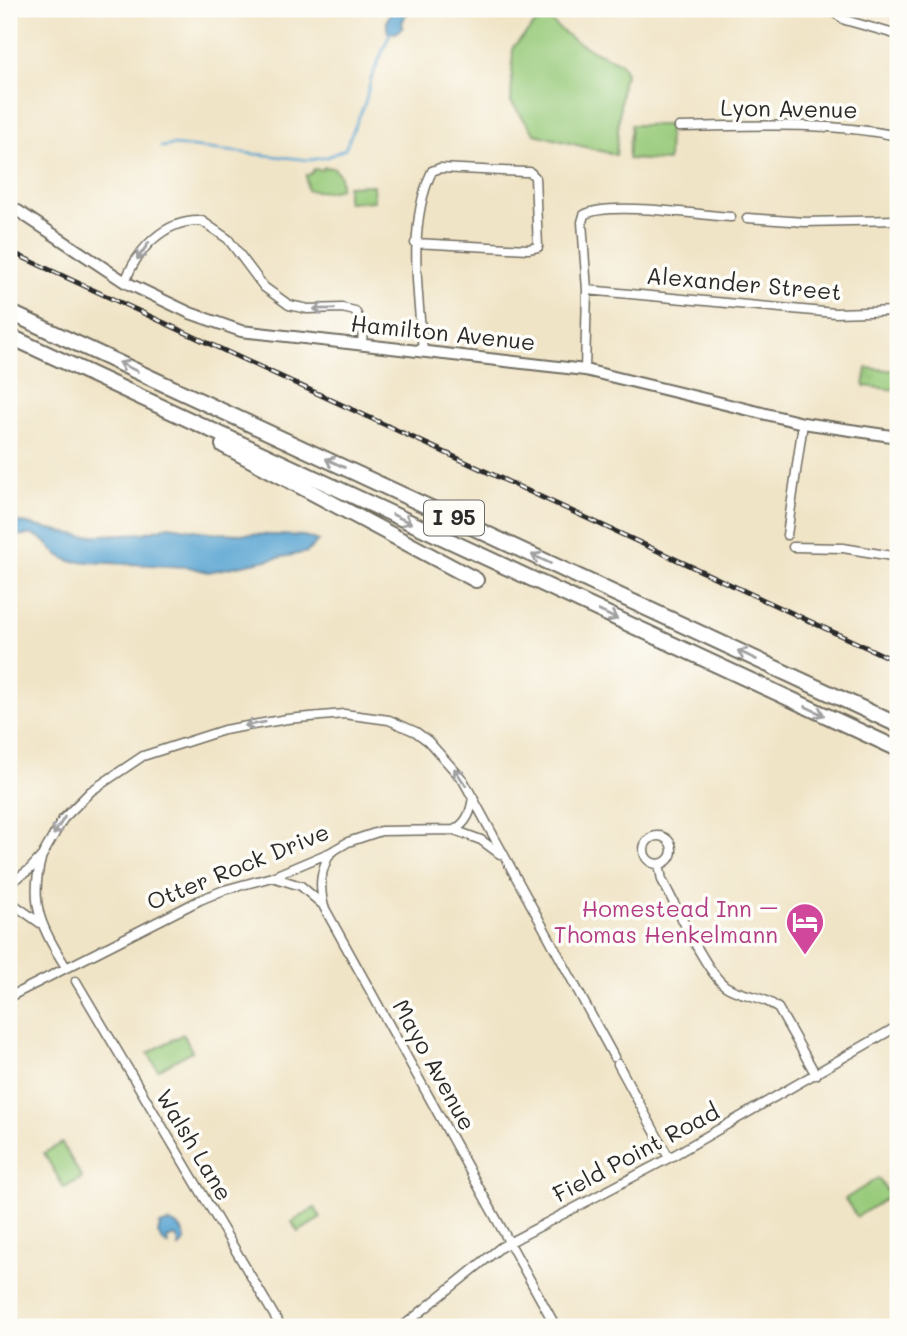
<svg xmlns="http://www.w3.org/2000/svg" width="907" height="1336" font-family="Mali,sans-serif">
	<defs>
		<pattern id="park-tufts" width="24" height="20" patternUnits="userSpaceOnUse" patternTransform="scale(1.75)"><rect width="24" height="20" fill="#99cb7b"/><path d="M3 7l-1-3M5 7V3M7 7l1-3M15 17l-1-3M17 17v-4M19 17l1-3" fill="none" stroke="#84ae6a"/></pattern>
	</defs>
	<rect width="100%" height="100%" fill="#fdfcf7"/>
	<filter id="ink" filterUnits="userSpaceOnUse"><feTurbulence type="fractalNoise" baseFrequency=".0143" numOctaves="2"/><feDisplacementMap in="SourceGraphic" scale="14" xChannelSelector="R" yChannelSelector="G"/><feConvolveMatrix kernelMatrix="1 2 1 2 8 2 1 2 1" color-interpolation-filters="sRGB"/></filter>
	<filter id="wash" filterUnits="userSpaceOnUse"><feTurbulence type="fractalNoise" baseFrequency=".00686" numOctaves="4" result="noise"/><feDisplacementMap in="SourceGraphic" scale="28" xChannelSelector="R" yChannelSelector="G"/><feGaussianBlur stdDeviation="1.57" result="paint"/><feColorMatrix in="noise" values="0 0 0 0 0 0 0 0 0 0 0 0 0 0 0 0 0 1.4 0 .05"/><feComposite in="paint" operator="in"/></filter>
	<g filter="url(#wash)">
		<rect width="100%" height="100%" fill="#f0e4c6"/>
		<!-- grass -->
		<path fill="#99cb7b" stroke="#627b53" stroke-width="2" d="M545 14C565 39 592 51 621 63L626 73 622 82 616 155 535 134 511 102 513 47Z
			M631 125H669L668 161 628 159Z
			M373 185 374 201 347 202V186Z
			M183 1034 192 1051 158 1070 148 1053Z
			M62 1143 82 1178 64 1188 44 1153Z
			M878 1178 890 1196 857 1217 845 1199Z
			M315 1208 321 1218 298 1232 292 1222Z"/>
		<!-- park -->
		<path fill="url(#park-tufts)" stroke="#627b53" stroke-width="2" d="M324 167 334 168 340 175V188C332 194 317 191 307 190L306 175 311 174 314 169 322 170Z
			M867 368 898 371 895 390 864 386Z"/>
		<!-- water -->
		<path fill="#5aa5d2" stroke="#42687e" stroke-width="2" d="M392 9H408L402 23 403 27 396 33 388 32C385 22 388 18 392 9Z
			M9 520 82 536 144 533 169 526 214 533 304 536 318 541 307 552 208 572 189 567 70 561C38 548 53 528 9 537Z
			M169 1222C179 1225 185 1231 185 1242L179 1247 178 1240 175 1236 167 1239 168 1245 164 1243 158 1234 160 1225Z"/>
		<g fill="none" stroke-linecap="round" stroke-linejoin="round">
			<!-- stream -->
			<path stroke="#5aa5d2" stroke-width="2.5" d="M161 147 173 145 310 160 327 157 345 149 365 103 371 79 391 31"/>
		</g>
	</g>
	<g filter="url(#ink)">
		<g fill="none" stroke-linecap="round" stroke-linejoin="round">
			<!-- street casing -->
			<g stroke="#706c61" stroke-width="11">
				<path id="street" d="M829 9 845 20 898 35
					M679 127C752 126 827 121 898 136
					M747 218 805 222 898 220
					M415 243 528 249 538 247 535 177 530 172H524L440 168 432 171C407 225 418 293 423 351
					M125 282C137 250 164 219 202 221L228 239 264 287 289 305 308 309 342 308 355 311 363 326 362 345
					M587 290 835 313 898 311
					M585 370 587 290 582 222 584 215C607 201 700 215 731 217
					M787 535 803 423
					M793 547 843 548 898 557
					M454 830C467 823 471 812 473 797
					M644 850a14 14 0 1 1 28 0a14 14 0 1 1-28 0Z
					M331 852C320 870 319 886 324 907L556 1327
					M41 859C29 905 42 929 66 967
					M659 864 662 880C675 903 707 976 727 987 744 997 762 995 778 1008L816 1075
					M272 877 301 886 323 905
					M9 884 29 870 42 856 63 819 91 791 143 756 224 730 287 719 344 714 389 720 416 732 428 741 463 780 614 1057
					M9 901 40 923
					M76 981 281 1327
					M9 997 200 900 224 890 272 877 331 852 348 842 381 831 454 830 481 840 500 854
					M618 1064 669 1158
					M402 1327 501 1247 669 1158 898 1026
					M896 1327 898 1325"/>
			</g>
			<!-- secondary casing -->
			<g stroke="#706c61" stroke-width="14">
				<path id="secondary" d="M9 205 125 282 190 313 241 331 585 370 803 423 898 437"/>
			</g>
			<!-- highway casing -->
			<g stroke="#706c61" stroke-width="18">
				<path id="highway" d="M9 312 898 725
					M9 336 898 749
					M223 445 476 580"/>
			</g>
			<!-- street -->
			<use href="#street" stroke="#fff" stroke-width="8"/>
			<!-- secondary -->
			<use href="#secondary" stroke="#fff" stroke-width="10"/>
			<!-- highway -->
			<use href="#highway" stroke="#fff" stroke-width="14"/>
			<!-- rail casing -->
			<g stroke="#2b2b2b" stroke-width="5">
				<path id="rail" d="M9 251 898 662"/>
			</g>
			<!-- rail -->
			<use href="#rail" stroke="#fdfcf7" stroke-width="2.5" stroke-dasharray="8" stroke-linecap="butt"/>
		</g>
		<!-- one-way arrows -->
		<defs><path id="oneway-shaft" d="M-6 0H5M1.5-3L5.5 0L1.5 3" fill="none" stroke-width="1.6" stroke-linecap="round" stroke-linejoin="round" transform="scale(1.75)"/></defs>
		<g stroke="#a0a0a0">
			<use href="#oneway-shaft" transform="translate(143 251) rotate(125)"/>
			<use href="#oneway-shaft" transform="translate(324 309) rotate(179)"/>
			<use href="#oneway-shaft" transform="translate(128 367) rotate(-155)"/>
			<use href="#oneway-shaft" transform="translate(335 463) rotate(-155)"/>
			<use href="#oneway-shaft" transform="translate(402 519) rotate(25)"/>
			<use href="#oneway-shaft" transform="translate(541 559) rotate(-155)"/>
			<use href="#oneway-shaft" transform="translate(608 615) rotate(25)"/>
			<use href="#oneway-shaft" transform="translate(747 655) rotate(-155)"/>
			<use href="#oneway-shaft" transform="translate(815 711) rotate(25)"/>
			<use href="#oneway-shaft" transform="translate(255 724) rotate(170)"/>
			<use href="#oneway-shaft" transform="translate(460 777) rotate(-124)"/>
			<use href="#oneway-shaft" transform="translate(59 826) rotate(122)"/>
		</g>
	</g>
	<!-- icons -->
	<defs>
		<g id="hotel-pin" transform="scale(2.0125)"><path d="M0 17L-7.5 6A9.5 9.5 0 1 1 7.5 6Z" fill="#d1479c" stroke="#fdfcf7"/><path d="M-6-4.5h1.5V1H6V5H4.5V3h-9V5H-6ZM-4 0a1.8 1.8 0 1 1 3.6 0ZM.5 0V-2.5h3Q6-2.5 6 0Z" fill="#fff"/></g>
	</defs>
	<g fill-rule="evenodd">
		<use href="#hotel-pin" x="805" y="922"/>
	</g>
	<g text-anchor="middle" stroke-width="7" stroke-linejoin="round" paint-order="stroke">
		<!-- shield labels -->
		<rect fill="#fdfcf7" stroke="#6a6a68" stroke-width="2" x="424" y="500.5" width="60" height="35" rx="5"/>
		<g font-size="21" font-weight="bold" fill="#2b2b2b">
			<text x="454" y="525">I 95</text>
		</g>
		<!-- street labels -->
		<g font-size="23" fill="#2b2b2b" stroke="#fdfcf7">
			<text transform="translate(789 109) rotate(1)" y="8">Lyon Avenue</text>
			<text transform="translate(744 284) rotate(5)" y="8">Alexander Street</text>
			<text transform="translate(443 333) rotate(6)" y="8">Hamilton Avenue</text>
			<text transform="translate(238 867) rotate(-22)" y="8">Otter Rock Drive</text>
			<text transform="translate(434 1065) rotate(61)" y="8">Mayo Avenue</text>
			<text transform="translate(194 1145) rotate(59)" y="8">Walsh Lane</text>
			<text transform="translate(636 1153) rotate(-28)" y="8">Field Point Road</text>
		</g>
		<!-- hotel labels -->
		<g font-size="23" fill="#b23c85" stroke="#fdfcf7" text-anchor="end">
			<text x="778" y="917">Homestead Inn –<tspan x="778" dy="26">Thomas Henkelmann</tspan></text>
		</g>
	</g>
	<!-- margin -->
	<rect width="907" height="1336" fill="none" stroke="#fdfcf7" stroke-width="35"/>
</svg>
